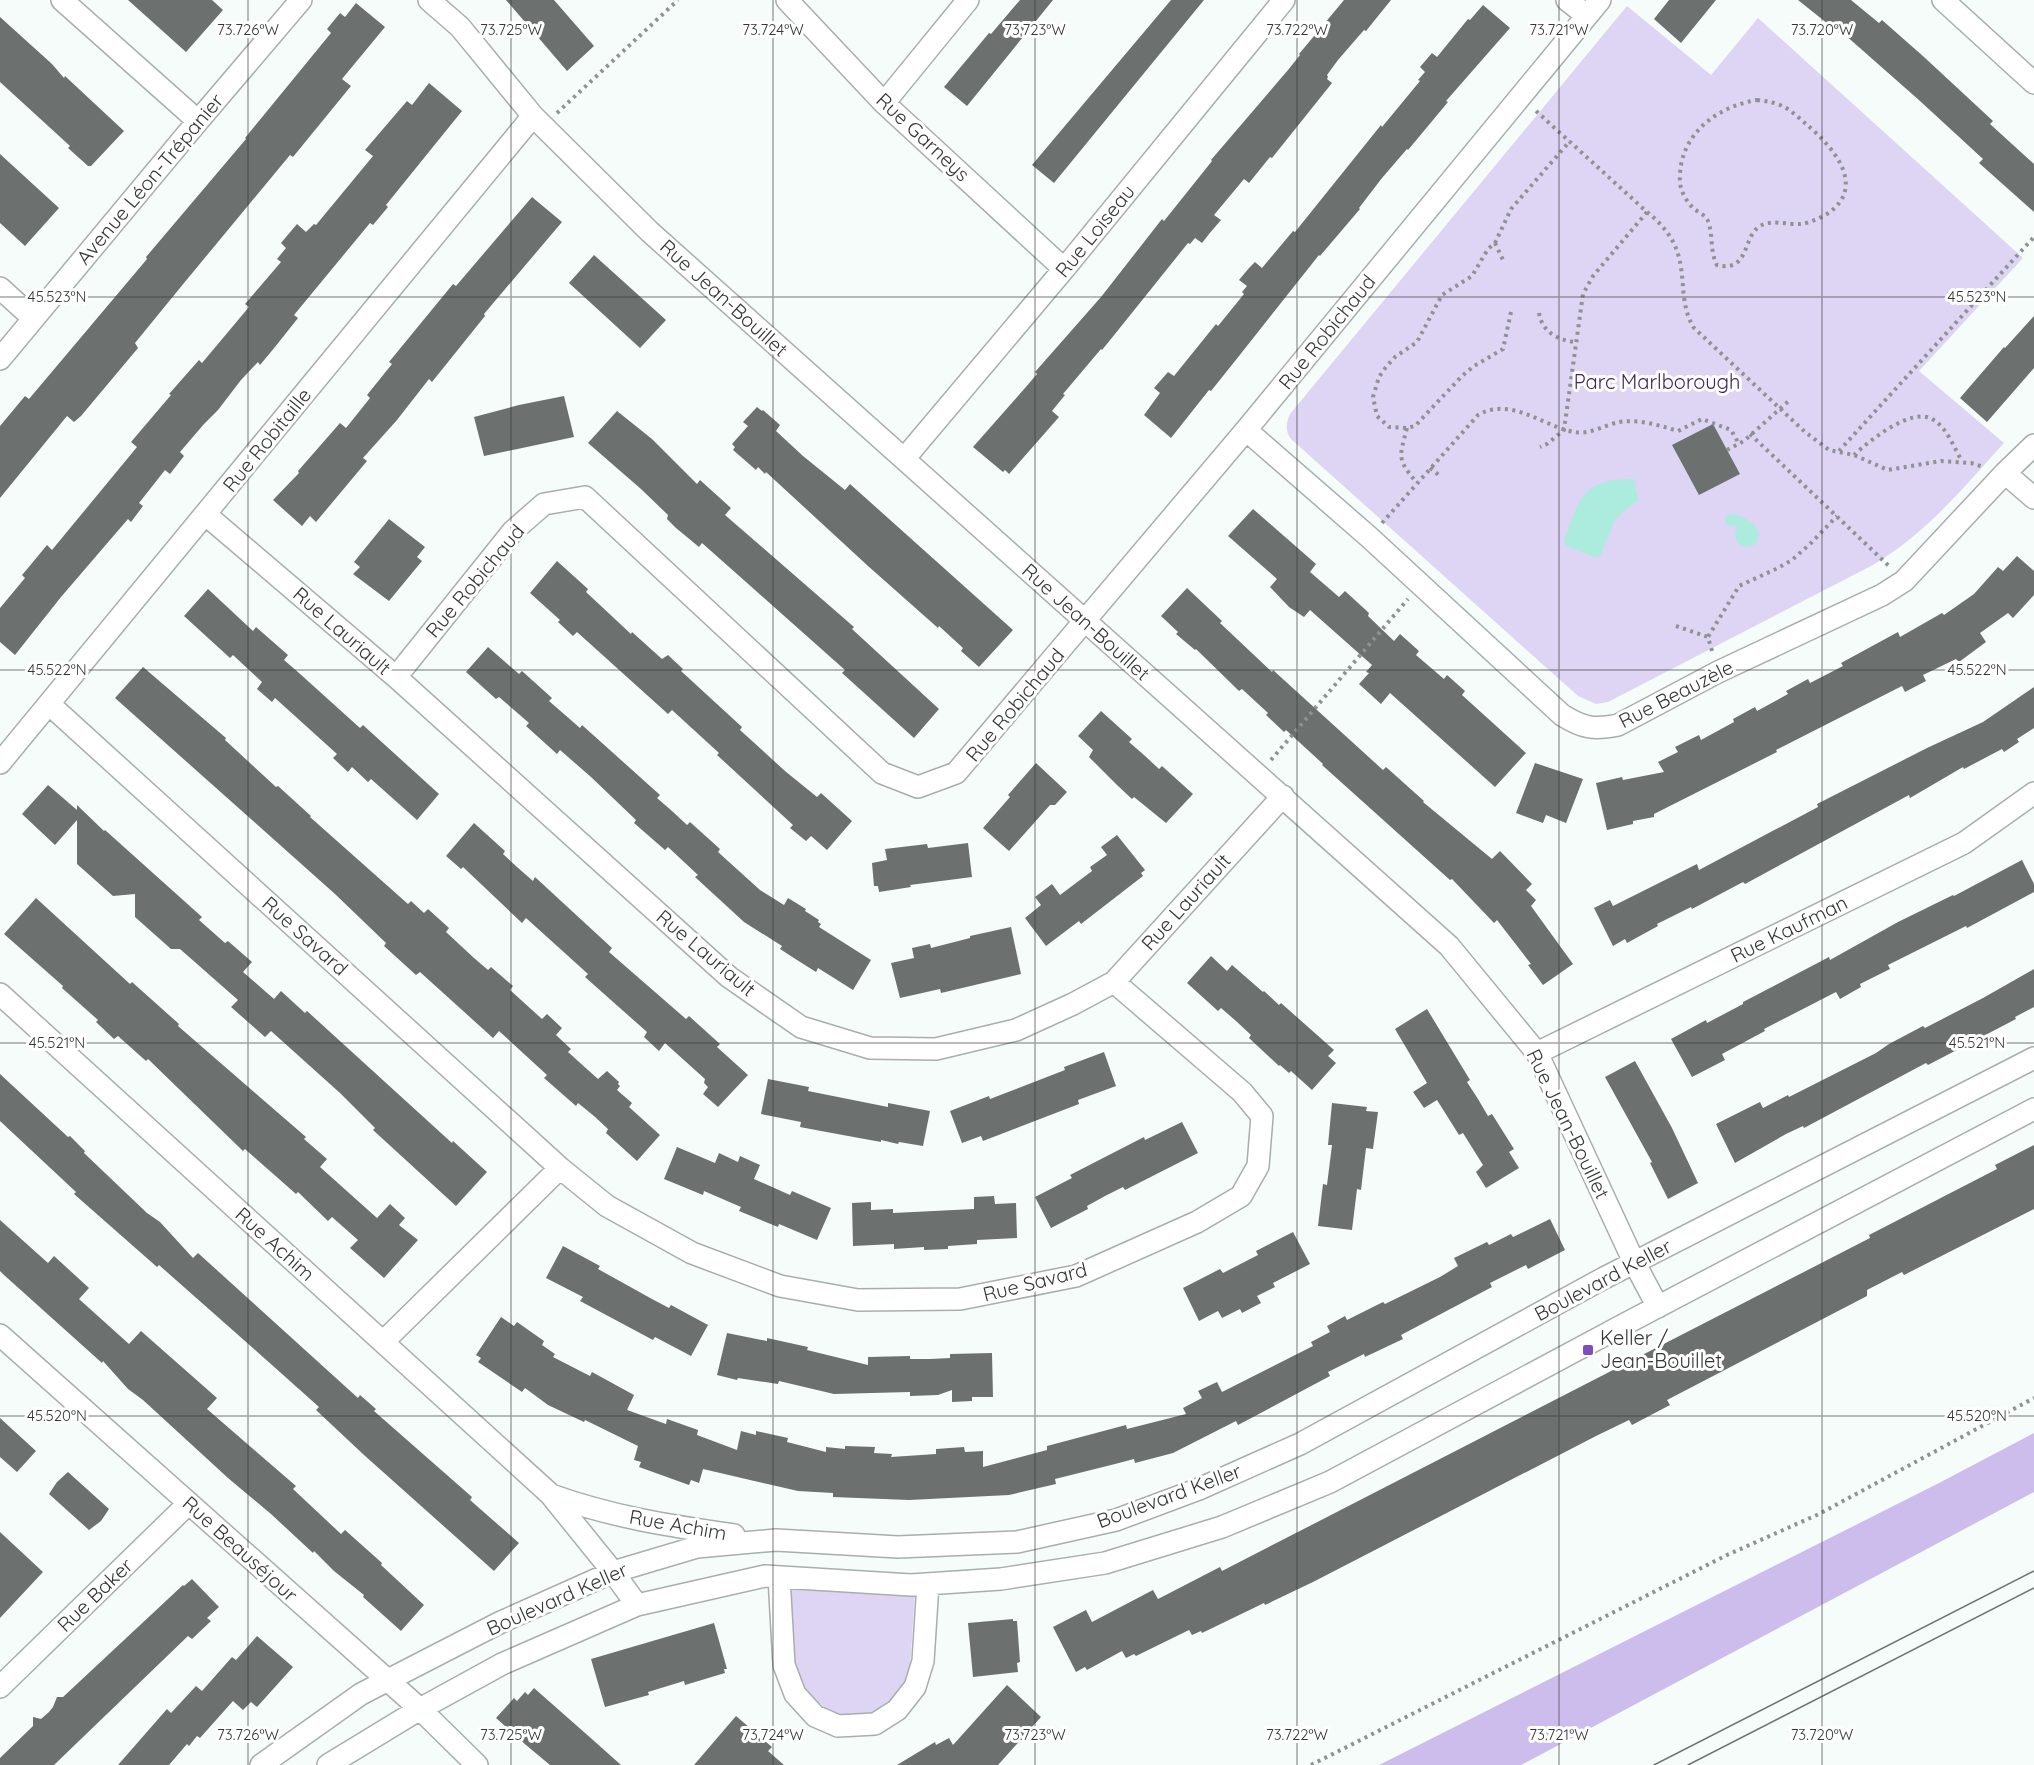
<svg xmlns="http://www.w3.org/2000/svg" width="2034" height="1765" font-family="Quicksand,sans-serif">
	<rect width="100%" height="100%" fill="#f6fcfa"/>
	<!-- green -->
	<path fill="#ded4f4" d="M1627 6 1711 75 1758 18 2023 258 1919 371 2004 443C1963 488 1925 535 1871 566L1608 702 1596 704 1578 696 1291 439C1285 431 1286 423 1290 414Z
		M788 1586 915 1594 909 1682 896 1699 871 1714 835 1715 801 1689 790 1658Z"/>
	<!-- forest -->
	<path fill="#cdbded" d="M2034 1433V1492L1521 1765H1379L1939 1483Z"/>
	<!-- water -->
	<path fill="#abecde" d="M1634 479 1638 501 1627 508 1615 520 1600 556 1595 557 1566 546 1564 541C1579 499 1583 478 1634 479Z
		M1727 514C1739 513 1756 522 1759 534L1756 544 1746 547 1738 544 1735 536 1737 525 1730 526 1725 523Z"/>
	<!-- building -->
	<path fill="#6c7170" d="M128 0H212L223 10 186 52Z
		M506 0H554L594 46 567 71Z
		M1020 0H1053L967 106 944 87 989 33 991 34Z
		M1171 0H1204L1054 183 1032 165Z
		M1344 0H1391L1366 31 1364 30 1338 60 1327 75 1328 77 1327 79 1332 83 1272 158 1270 157 1249 183 1244 179 1214 215 1221 220 1209 234 1202 243 1195 238 1190 244 1188 243 1115 334 1102 350 1101 349 1063 394 1065 395 1052 411 1059 417 1009 474 1005 470 1003 472 973 447 1025 388 1037 374 1035 372 1101 297 1162 219 1164 221 1212 161 1211 160 1288 70 1300 55 1299 54Z
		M1669 0H1716L1681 43 1654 19Z
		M1798 0H1851L1879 23 1882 20 1924 57 1993 121 1990 124 2034 164V212L1979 163 1983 159 1920 101 1844 34 1843 36Z
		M356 3 385 27 342 79 351 86 293 157 290 155 184 283 135 343 138 348 81 416 74 422 67 416 0 498V426L25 396 29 399 147 259 146 257 246 139 245 138 331 33 327 29 340 13 345 17Z
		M1483 5 1510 28 1446 101 1448 102 1408 150 1407 149 1382 178 1359 208 1360 209 1320 256 1319 255 1239 356 1211 391 1209 390 1171 438 1144 415 1160 393 1154 388 1168 372 1174 376 1216 324 1218 326 1244 294 1242 292 1247 286 1239 280 1249 268 1255 262 1262 268 1293 231 1295 232 1381 125 1382 127 1420 81 1418 80 1425 72 1420 67 1432 53 1437 57 1468 19 1470 20Z
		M0 17 52 64 64 78 65 76 124 131 91 166H88L68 148 70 146 0 82Z
		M429 83 462 111 386 205 388 207 373 225 370 223 294 315 298 318 275 347 260 365 258 362 241 380 218 410 204 424 180 452 184 456 170 474 165 470 139 503 143 506 131 522 128 519 61 597 15 655 0 642V608L25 578 22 575 28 568 47 545 52 550 137 447 131 442 171 395 169 394 199 360 202 363 249 307 245 304 281 262 277 259 286 248 281 243 297 224 306 232 314 224 316 225 373 156 365 150 407 101 412 105Z
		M0 154 59 208 25 246 0 223Z
		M532 197 562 222 484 314 485 316 432 382 429 379 397 420 363 458 367 461 316 522 310 516 302 526 273 500 299 473 298 471 340 423 346 428 370 398 367 395 392 364 389 362 453 284 456 286Z
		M594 255 666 320 640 348 569 283Z
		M2034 316V368L1987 422 1960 398 2004 347 2005 348Z
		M564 396 574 437 484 456 474 417 519 405Z
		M757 407 762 411 763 410 780 425 776 431 803 456 845 490 850 484 1013 630 979 667 961 651 963 648 939 626 938 628 868 566 766 472 765 474 758 467 756 470 733 450 735 447 732 444 748 426 743 422Z
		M617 411 652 439 697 484 700 480 731 508 725 515 854 627 852 629 939 709 914 738 842 673 845 670 702 543 699 547 676 528 667 519 668 515 641 489 588 443Z
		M1713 424 1740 474 1699 495 1672 445Z
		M1253 509 1316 564 1310 572 1339 597 1345 591 1369 613 1368 616 1394 641 1400 634 1419 651 1416 655 1444 679 1447 675 1465 691 1462 695 1526 753 1495 787 1390 693 1381 704 1359 684 1369 673 1366 672 1372 665 1310 610 1304 617 1289 607 1270 587 1277 579 1228 536Z
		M389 519 425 547 417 557 422 561 389 601 353 574 360 567 354 562Z
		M2017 556 2034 571V595L2013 618 2008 613 1980 633 1986 642 1959 662 1956 659 1923 675 1926 681 1905 692 1902 686 1776 750 1777 752 1654 814V817L1633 821V824L1607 830 1596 783 1622 777 1623 780 1664 772 1658 762 1678 752 1675 747 1699 735 1701 740 1734 722 1733 719 1755 707 1757 711 1788 694 1786 691 1808 679 1810 683 1843 666 1841 663 1898 632 1900 637 1942 613 1944 615 1974 594 1998 567 2003 571Z
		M557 561 588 589 586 592 631 634 632 632 662 659 668 655 683 669 681 671 742 727 740 730 785 771 817 797 821 793 852 821 827 850 811 836 806 841 790 828 793 825 717 755 719 753 672 710 668 714 577 632 573 636 558 622 560 620 530 593Z
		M1187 588 1222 621 1220 623 1272 672 1273 670 1383 770 1386 767 1424 801 1423 802 1492 859 1500 851 1532 884 1526 890 1536 900 1531 906 1573 964 1543 985 1528 965 1531 964 1497 920 1494 923 1452 879 1450 880 1322 765 1323 764 1286 730 1284 732 1266 715 1268 713 1242 689 1239 691 1196 649 1195 650 1176 634 1178 632 1161 616Z
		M208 589 253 631 256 627 288 655 284 660 299 673 360 728 363 725 439 794 417 820 371 779 368 782 352 767 348 772 333 758 337 754 275 698 272 702 257 689 262 682 233 655 230 658 184 616Z
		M488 647 519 674 522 671 552 698 549 701 580 728 582 725 660 795 657 798 672 811 687 825 690 822 720 849 718 852 760 890 784 905 788 898 806 909 805 911 819 920 818 922 821 924 819 927 871 960 853 990 818 968 816 972 797 960 780 949 782 946 744 922 695 877 698 875 668 847 665 850 634 823 636 820 591 777 560 750 557 754 526 726 529 723 499 697 496 699 466 672Z
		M143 667 226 738 225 740 276 787 278 786 311 816 310 817 408 904 411 901 424 913 428 909 449 928 446 932 474 958 488 970 491 967 513 986 510 990 542 1019 547 1014 562 1028 556 1035 571 1049 568 1052 598 1079 607 1071 619 1082 618 1084 620 1086 617 1090 632 1103 629 1107 660 1135 637 1161 606 1133 608 1129 594 1116 578 1103 576 1106 544 1078 547 1075 499 1031 493 1038 420 972 416 975 384 946 386 943 335 894 115 698Z
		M2034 687V728L2017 739 2019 742 2004 752 2002 749 1964 769 1963 767 1910 798 1909 795 1745 884 1743 882 1692 909 1691 907 1657 924 1658 926 1627 943 1625 939 1613 946 1594 908 1610 900 1613 906 1697 864 1699 870 1818 807 1817 804 1927 748 1983 722Z
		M1101 711 1132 739 1129 742 1144 755 1159 769 1162 766 1193 794 1166 823 1134 797 1132 799 1117 785 1089 757 1093 750 1078 736Z
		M1036 763 1067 792 1055 805H1050L1009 851 983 828 1010 797 1008 795Z
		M1535 763 1583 779 1566 823 1546 815 1543 823 1516 813Z
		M48 785 77 810V805L104 831 105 830 202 917 199 920 225 943 228 941 252 962 243 972 274 999 281 991 305 1013 307 1011 452 1143 453 1141 487 1172 456 1206 373 1130 375 1128 340 1093 271 1031 265 1037 231 1007 238 1000 180 949H171L135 917V894L113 896 77 864V820L55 845 22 814Z
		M474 823 505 851 503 854 517 867 533 881 535 877 612 948 609 952 686 1019 689 1016 720 1044 717 1047 748 1075 718 1107 703 1094 708 1087 704 1083 705 1079 665 1043 659 1051 644 1037 647 1032 585 977 588 974 526 918 522 923 463 867 461 869 446 856Z
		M1117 835 1145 870 1141 873 1143 876 1081 924 1079 921 1046 946 1025 918 1041 905 1035 897 1052 884 1060 895 1092 871 1090 867 1107 855 1101 847Z
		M968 843 972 877 910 885 911 887 879 892 878 886H874L872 863 887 860 885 849 927 844 928 848Z
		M2022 860 2034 884V892L1967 928 1966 926 1888 965 1890 969 1860 984 1861 987 1840 999 1836 992 1764 1029 1765 1031 1722 1054 1725 1060 1692 1077 1671 1039 1706 1020 1707 1023 1743 1004V1002L1829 957 1830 960 1898 922 1953 895 1954 896Z
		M36 898 130 984 132 982 179 1024 178 1026 306 1137 304 1139 327 1159 320 1167 377 1218 390 1204 405 1218 399 1225 418 1240 384 1278 350 1248 358 1240 332 1217 328 1221 298 1192 296 1194 245 1149 243 1151 148 1059 146 1061 118 1036 114 1039 96 1022 98 1020 62 988 63 986 4 934Z
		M1011 927 1021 974 941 993 940 989 900 998 891 963 914 958 912 948 930 944 931 948 970 938V936Z
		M1211 956 1227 971 1232 965 1263 992 1264 991 1279 1005 1281 1003 1334 1050 1328 1056 1336 1063 1312 1090 1291 1071 1289 1073 1280 1065 1279 1066 1249 1038 1251 1035 1236 1021 1221 1008 1218 1011 1187 983Z
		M2034 969V1007L2015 1017 2016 1019 1928 1065 1926 1063 1804 1128 1803 1126 1786 1134 1735 1163 1716 1124 1760 1102 1763 1108 1788 1095 1789 1097 1876 1053 1889 1044 1923 1026 1925 1028 1983 998Z
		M1427 1009 1470 1080 1467 1082 1478 1099 1488 1116 1492 1114 1514 1149 1509 1152 1519 1168 1486 1188 1476 1172 1483 1165 1463 1133 1459 1135 1437 1100 1424 1108 1413 1092 1427 1083 1395 1029Z
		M1104 1052 1116 1086 1078 1100 1079 1104 983 1141 981 1136 962 1143 950 1111 989 1096 990 1099 1065 1070 1064 1067Z
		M1635 1061 1672 1128 1698 1183 1668 1199 1650 1163 1652 1162 1642 1144 1605 1077Z
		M0 1074 68 1137 70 1136 85 1151 84 1153 147 1213 160 1222 193 1258 198 1253 358 1398 360 1395 376 1409 374 1411 472 1497 470 1500 519 1543 494 1571 364 1455 316 1410 319 1407 272 1365 159 1265 157 1267 74 1194 76 1192 0 1121Z
		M768 1079 809 1087 808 1091 888 1107V1103L930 1111 923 1146 899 1142 898 1144 881 1140V1142L821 1131 800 1127 801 1122 761 1114Z
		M1332 1103 1367 1107 1366 1111 1378 1112 1373 1149 1366 1148 1361 1190 1357 1189 1352 1230 1318 1226 1323 1184 1327 1185 1332 1145H1328Z
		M1182 1122 1198 1153 1125 1190 1123 1187 1105 1196 1087 1206 1088 1209 1051 1228 1035 1197 1072 1178 1070 1175 1144 1137 1145 1140Z
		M2034 1145V1209L1904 1275 1902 1272 1867 1290V1296L1667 1400 1670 1405 1632 1425 1629 1420 1596 1436 1313 1582 1265 1605 1264 1603 1202 1633 1201 1631 1192 1635 1189 1630 1136 1656 1134 1654 1126 1658 1122 1651 1087 1670 1085 1667 1076 1672 1053 1627 1086 1610 1092 1622 1153 1590 1158 1599 1220 1567 1222 1571 1870 1238 1869 1235 1997 1169 1995 1165Z
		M677 1147 715 1163 719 1153 738 1162 740 1156 760 1165 754 1179 790 1195 792 1191 831 1208 817 1240 779 1224 778 1227 739 1211 741 1207 704 1191 703 1195 664 1179Z
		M994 1196 995 1204 1016 1203 1017 1238 977 1240V1244L948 1246V1249L924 1250V1247L894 1249V1244L853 1246 852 1203 871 1202V1210L893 1209V1213L954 1210 974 1209V1197Z
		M1550 1219 1565 1250 1528 1269 1526 1265 1490 1283 1492 1287 1401 1335 1403 1339 1365 1357 1364 1354 1328 1372 1330 1376 1257 1415 1238 1425 1236 1421 1173 1453 1135 1463 1134 1459 1115 1464 1055 1479 1056 1484 1009 1495 909 1500 833 1497V1493L798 1491 703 1469 699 1483 691 1480 689 1485 639 1467 641 1462 634 1460 638 1446 585 1420 584 1422 548 1405 525 1388 522 1392 478 1362 481 1358 476 1355 501 1317 514 1326 517 1322 544 1341 542 1345 555 1354 553 1357 590 1376 592 1372 634 1395 627 1410 666 1424 667 1419 698 1430 697 1435 737 1450 741 1431 756 1435V1431L788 1438 787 1442 826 1452V1447L845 1449V1446L875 1447 874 1453 892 1454 891 1457 936 1454V1449L964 1447 965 1452 983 1451V1467L1047 1450V1446L1126 1425 1127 1429 1186 1414 1183 1408 1202 1398 1198 1391 1217 1382 1222 1392 1313 1346 1311 1342 1330 1332 1327 1326 1345 1316 1347 1320 1383 1302 1385 1304 1440 1277 1458 1266 1454 1258 1487 1242 1489 1245 1511 1234 1513 1237Z
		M0 1220 48 1263 54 1256 89 1288 79 1299 129 1344 141 1331 217 1398 207 1409 296 1486 293 1489 341 1534 345 1530 382 1563 381 1565 424 1605 401 1631 363 1597 364 1595 334 1571 314 1551 313 1553 271 1514 228 1478 143 1400 128 1389 103 1361 102 1363 4 1275 0 1271Z
		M1293 1232 1310 1264 1273 1283 1275 1287 1257 1296 1261 1303 1242 1313 1240 1309 1222 1318 1218 1311 1199 1321 1183 1288 1220 1269 1223 1273 1258 1255 1256 1251Z
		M563 1246 600 1266 598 1269 652 1299 669 1308 671 1305 708 1325 691 1356 655 1337 653 1340 638 1332 580 1301 583 1297 546 1278Z
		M727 1333 767 1341V1338L808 1347 807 1350 868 1365V1357L910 1356V1359H930L950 1358V1354L992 1353 993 1397H972V1401L952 1402V1390L938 1395 910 1396V1392L834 1394 779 1381 778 1384 738 1378 737 1380 717 1375Z
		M0 1418 36 1451 17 1472 0 1457Z
		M68 1472 109 1509 101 1521 89 1530 49 1494 57 1482Z
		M0 1532 43 1572 0 1618Z
		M192 1579 219 1607 207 1618 211 1621 192 1639 188 1636 54 1765H0V1758L33 1726V1717L41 1719 49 1712 53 1707 57 1697H63L183 1585 184 1586Z
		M1013 1619V1621H1017L1020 1662 1017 1663 1018 1672 973 1677 968 1623Z
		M714 1623 727 1669H724L725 1673 685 1685 684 1681 648 1692 649 1695 605 1707 591 1659Z
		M257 1636 293 1667 257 1707 251 1702 243 1710 233 1701 200 1738 197 1736 189 1746 187 1744 169 1765H118L167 1709 171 1713 196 1686 202 1691 232 1657 236 1660Z
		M1007 1685 1041 1717 998 1765H897L935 1742 936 1745 949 1738 953 1745Z
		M534 1688 593 1740 621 1765H550L526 1745 496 1718 514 1698 517 1701 525 1692 528 1695Z
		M736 1716 772 1747 768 1751 784 1765H694Z"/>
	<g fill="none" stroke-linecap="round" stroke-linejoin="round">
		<!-- minor casing -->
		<g stroke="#a8aead" stroke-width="24">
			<path id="minor" d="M62 0 198 121
				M429 0 460 27 533 116 650 232 1449 946 1537 1053 1634 1262 1658 1307
				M787 0 884 103 1064 269
				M1567 0 1586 15
				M1943 0 2034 83
				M884 103 968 0
				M0 288 33 318
				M0 359 198 121 301 0
				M1246 430 1369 537 1562 715C1583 728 1593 730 1618 725L1718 672 1882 595 1904 581 2005 473 2034 445
				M904 459 1064 269 1284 0
				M2005 473 2034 498
				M205 514 396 677 729 977 801 1027 870 1048 936 1049 1016 1030 1073 1004 1114 982 1283 796
				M396 677 513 531 544 504 585 497 882 773 918 787 956 773 1246 430 1600 0
				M49 704 560 1168 607 1206 692 1253 780 1286 858 1300 960 1299 1076 1276 1197 1222 1241 1196 1258 1166 1262 1116 1242 1092 1114 982
				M0 763 533 116
				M0 994 550 1494 613 1572 637 1605
				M1537 1053 1964 843 2034 793
				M0 1335 420 1709 477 1765
				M383 1342 560 1168
				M551 1495C612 1517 670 1526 734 1535
				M779 1577 784 1665 795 1694 815 1716 838 1726 875 1724 897 1710 915 1687 923 1661 928 1584
				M0 1687 189 1503
				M261 1765 361 1694 499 1623 613 1572 697 1547 776 1540 898 1547 1017 1542 1116 1520 1199 1489 1300 1444 1604 1278 2034 1058
				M328 1765 420 1709 502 1664 637 1605 765 1576 911 1585 1001 1579 1105 1563 1222 1527 1330 1482 1625 1324 2034 1109"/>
		</g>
		<!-- path -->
		<path stroke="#8e9291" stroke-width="4" stroke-dasharray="3 4.5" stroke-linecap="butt" d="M1757 100C1765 101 1772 102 1780 105 1790 109 1798 117 1806 124 1831 145 1869 186 1827 214 1820 218 1809 223 1801 224 1789 225 1771 219 1760 226 1742 237 1750 273 1717 265 1710 251 1713 238 1709 224 1707 215 1699 213 1693 208 1688 203 1683 195 1681 188 1679 181 1680 172 1681 165 1688 128 1721 106 1757 100Z
			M1536 111 1647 212 1593 276 1583 294 1564 430 1547 444 1540 447
			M557 113 678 0
			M1647 212C1661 223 1673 237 1678 254 1686 280 1679 303 1694 328L1805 432 1829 450 1854 455 1888 470 1941 461 1971 463 1984 467
			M1495 243 1503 260
			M1511 312 1503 349 1474 366 1462 376 1415 426 1407 428 1389 427 1377 416 1373 397 1379 377 1386 367 1395 357 1417 342 1442 295 1472 276 1488 249 1495 243 1511 209 1570 141
			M1539 313C1542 332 1558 340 1575 342
			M1407 428C1399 458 1397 459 1417 483
			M1750 434 1889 566
			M1727 450 1744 441 1791 399
			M1839 451 2034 237
			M1854 455C1869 441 1911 407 1932 419 1947 427 1954 448 1962 461
			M1430 468 1440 476
			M1382 523 1478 415C1511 396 1542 426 1574 432 1589 435 1605 425 1619 422 1640 419 1658 425 1678 431L1702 419 1731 430 1739 444
			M1676 626 1708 637
			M1712 651 1708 637 1739 586 1778 568 1792 560 1811 543 1837 516
			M1271 760 1408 599
			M1311 1765 1727 1555 1819 1514 2034 1398"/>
		<!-- minor -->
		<use href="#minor" stroke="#fff" stroke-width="21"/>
		<!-- tram -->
		<path stroke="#6f7272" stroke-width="1.5" d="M1654 1765 2034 1571
			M1688 1765 2034 1588"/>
	</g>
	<!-- ticks -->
	<path fill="none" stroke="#353737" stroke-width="1.5" stroke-opacity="0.45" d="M248 0V1765M511 0V1765M773 0V1765M1035 0V1765M1297 0V1765M1559 0V1765M1822 0V1765M0 297H2034M0 670H2034M0 1043H2034M0 1416H2034"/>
	<!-- markers -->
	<rect fill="#804cc4" stroke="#fff" stroke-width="2" x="1582" y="1344" width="12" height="12" rx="3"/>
	<g text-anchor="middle" stroke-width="6" stroke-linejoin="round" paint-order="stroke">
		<!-- street labels -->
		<g font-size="20" fill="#353737" stroke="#fff">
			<text transform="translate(923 137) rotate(43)" y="7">Rue Garneys</text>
			<text transform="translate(150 179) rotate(-50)" y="7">Avenue Léon-Trépanier</text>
			<text transform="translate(1095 231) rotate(-51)" y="7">Rue Loiseau</text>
			<text transform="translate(724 298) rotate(42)" y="7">Rue Jean-Bouillet</text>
			<text transform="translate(1327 332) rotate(-51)" y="7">Rue Robichaud</text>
			<text transform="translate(267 440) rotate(-51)" y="7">Rue Robitaille</text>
			<text transform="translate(475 581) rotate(-50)" y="7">Rue Robichaud</text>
			<text transform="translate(1086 622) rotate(42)" y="7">Rue Jean-Bouillet</text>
			<text transform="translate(342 631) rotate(41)" y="7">Rue Lauriault</text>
			<text transform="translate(1676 694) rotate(-27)" y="7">Rue Beauzèle</text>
			<text transform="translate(1015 705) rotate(-50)" y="7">Rue Robichaud</text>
			<text transform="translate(1186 902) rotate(-48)" y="7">Rue Lauriault</text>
			<text transform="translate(1789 929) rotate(-26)" y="7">Rue Kaufman</text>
			<text transform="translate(305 936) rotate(42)" y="7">Rue Savard</text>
			<text transform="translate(706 953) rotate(40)" y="7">Rue Lauriault</text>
			<text transform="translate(1568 1124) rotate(64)" y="7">Rue Jean-Bouillet</text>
			<text transform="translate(275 1244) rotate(42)" y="7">Rue Achim</text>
			<text transform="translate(1603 1280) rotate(-28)" y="7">Boulevard Keller</text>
			<text transform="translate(1035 1282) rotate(-14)" y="7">Rue Savard</text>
			<text transform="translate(1169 1496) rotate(-20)" y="7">Boulevard Keller</text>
			<text transform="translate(678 1525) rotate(10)" y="7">Rue Achim</text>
			<text transform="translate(240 1549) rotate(42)" y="7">Rue Beauséjour</text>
			<text transform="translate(95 1595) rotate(-44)" y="7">Rue Baker</text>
			<text transform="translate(557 1599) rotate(-24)" y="7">Boulevard Keller</text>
		</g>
		<!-- park labels -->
		<g font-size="20" fill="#3c245d" stroke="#fff">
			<text x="1657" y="389">Parc Marlborough</text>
		</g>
		<!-- poi labels -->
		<g font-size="20" fill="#353737" stroke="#fff" text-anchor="start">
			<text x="1600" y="1345">Keller /<tspan x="1600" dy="23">Jean-Bouillet</tspan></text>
		</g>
	</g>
	<g font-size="15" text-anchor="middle" fill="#353737" stroke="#fff" stroke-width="6" stroke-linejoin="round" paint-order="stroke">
		<text x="248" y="35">73.726°W</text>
		<text x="511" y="35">73.725°W</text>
		<text x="773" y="35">73.724°W</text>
		<text x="1035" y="35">73.723°W</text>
		<text x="1297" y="35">73.722°W</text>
		<text x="1559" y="35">73.721°W</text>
		<text x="1822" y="35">73.720°W</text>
		<text x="57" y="302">45.523°N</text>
		<text x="1977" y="302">45.523°N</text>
		<text x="57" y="675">45.522°N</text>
		<text x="1977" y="675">45.522°N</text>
		<text x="57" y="1048">45.521°N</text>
		<text x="1977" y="1048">45.521°N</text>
		<text x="57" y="1421">45.520°N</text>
		<text x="1977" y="1421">45.520°N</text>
		<text x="248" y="1740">73.726°W</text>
		<text x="511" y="1740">73.725°W</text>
		<text x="773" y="1740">73.724°W</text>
		<text x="1035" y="1740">73.723°W</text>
		<text x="1297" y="1740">73.722°W</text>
		<text x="1559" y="1740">73.721°W</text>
		<text x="1822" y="1740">73.720°W</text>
	</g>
</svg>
